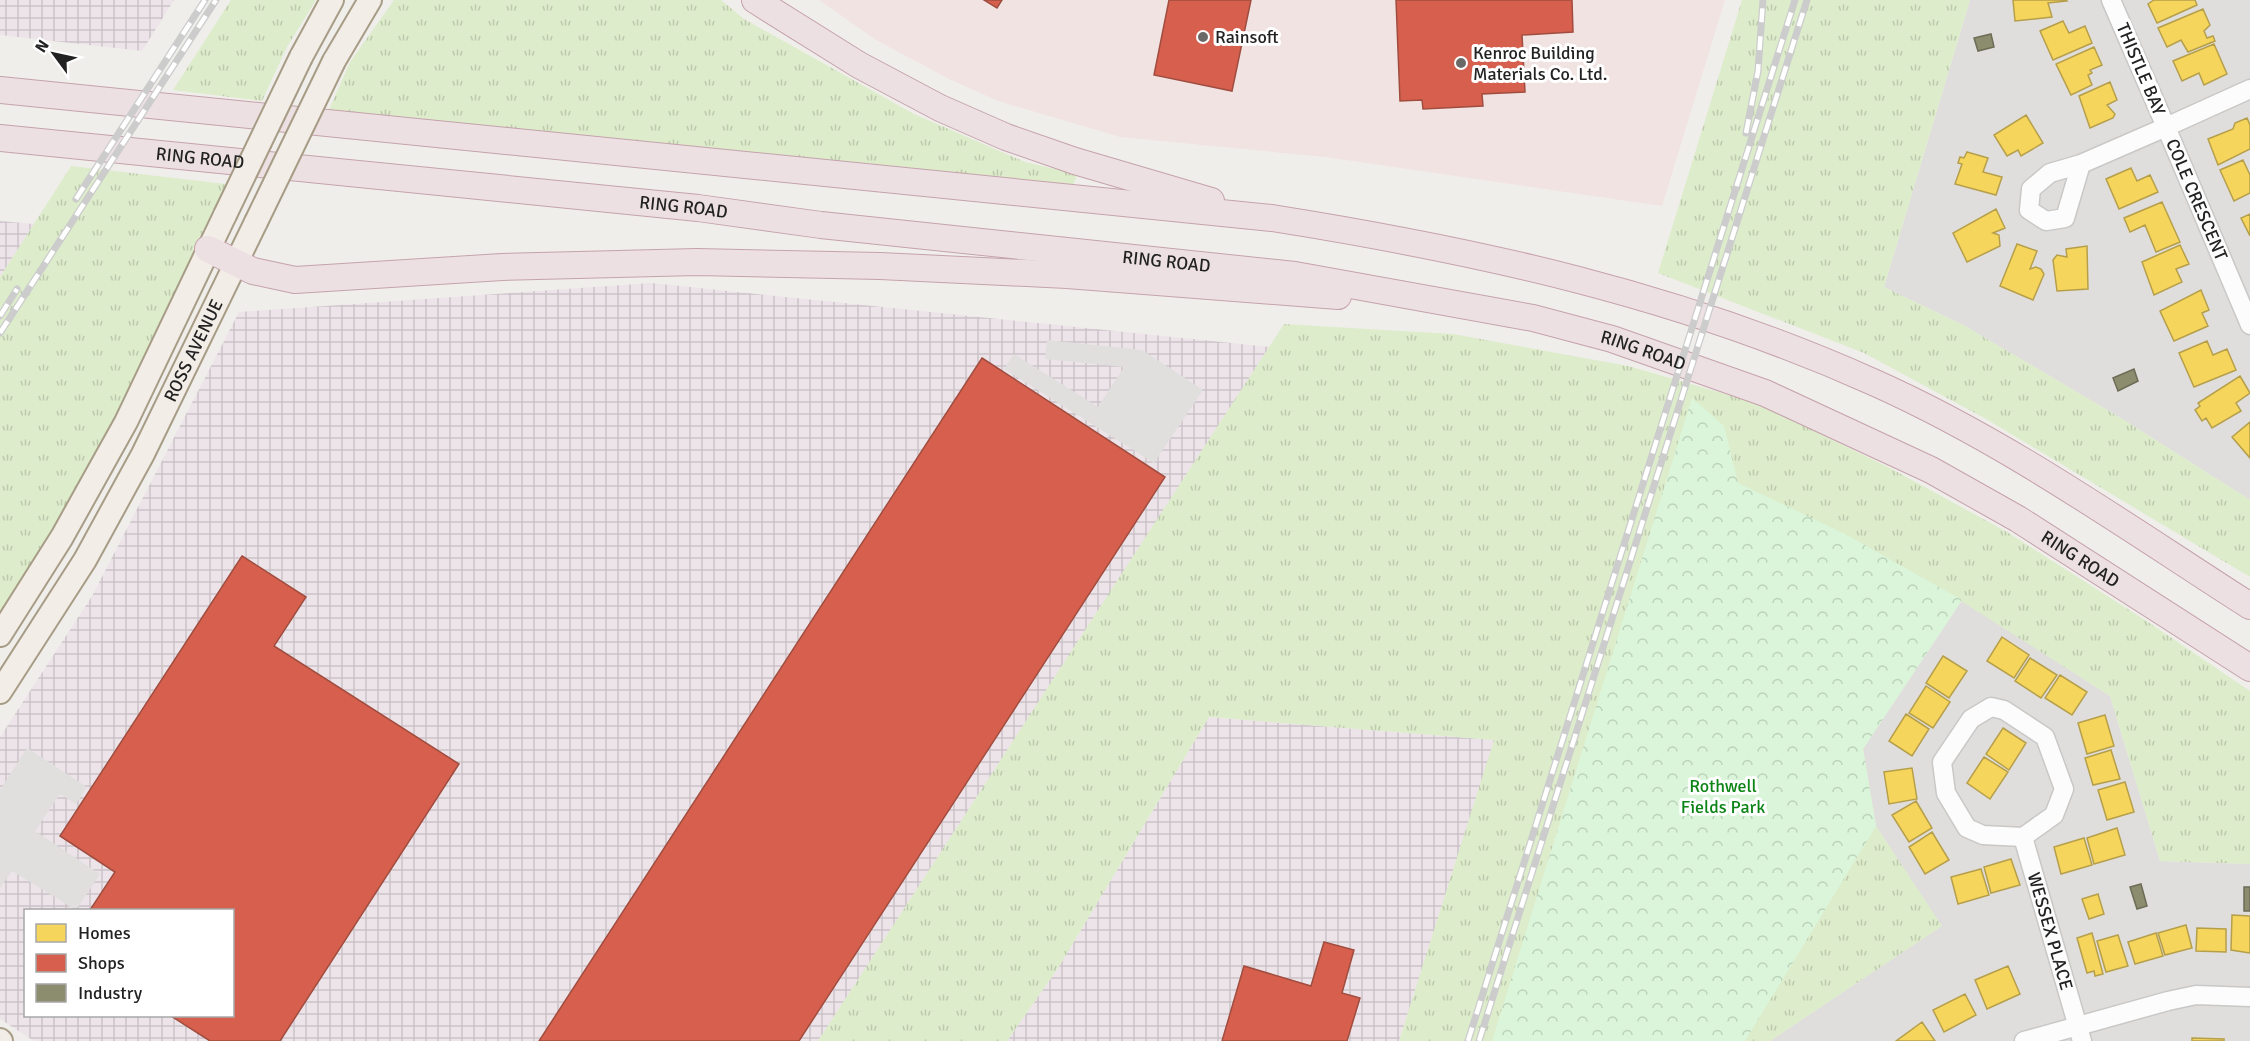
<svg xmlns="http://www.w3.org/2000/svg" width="2250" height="1041" font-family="Signika,sans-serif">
	<defs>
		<pattern id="industrial-grid" width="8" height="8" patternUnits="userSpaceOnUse" patternTransform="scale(1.5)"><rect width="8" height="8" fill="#ede4e9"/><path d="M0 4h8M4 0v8" fill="none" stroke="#cbc3c8"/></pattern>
		<pattern id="grass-tufts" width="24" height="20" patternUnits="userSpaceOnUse" patternTransform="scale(1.5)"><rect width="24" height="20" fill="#ddeccb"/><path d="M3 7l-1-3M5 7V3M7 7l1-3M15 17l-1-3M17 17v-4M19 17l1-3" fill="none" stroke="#bdcaae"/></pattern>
		<pattern id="park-crowns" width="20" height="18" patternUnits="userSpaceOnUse" patternTransform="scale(1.5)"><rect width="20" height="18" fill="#daf5da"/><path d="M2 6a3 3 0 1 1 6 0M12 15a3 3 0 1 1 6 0" fill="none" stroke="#bbd2bb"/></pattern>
	</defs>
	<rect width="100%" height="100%" fill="#f0eeeb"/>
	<!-- residential -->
	<path fill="#dfdedc" d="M1970 0H2250V500L2124 420 1965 326 1884 287Z
		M1962 600 2110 696 2160 861 2250 864V1041H1770L1941 926 1876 826 1863 749Z"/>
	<!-- commercial -->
	<path fill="#f1e3e1" d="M819 0H1725L1662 206 1325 157 1120 137 998 101 949 79 876 40Z"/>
	<!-- industrial -->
	<path fill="url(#industrial-grid)" fill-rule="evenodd" d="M0 0H174L142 51 0 35Z
		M0 221 34 224 0 277Z
		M651 283 1270 347 818 1041H34L0 1019V737L92 596 239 312ZM26 910H232V1016H26Z
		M1209 717 1495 740 1399 1041H1007L1058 968Z"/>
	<!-- grass -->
	<path fill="url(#grass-tufts)" d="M231 0H316L287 47 262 101 173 90Z
		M394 0H721L744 19 914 114 1025 162 1077 174 1073 186 328 112 350 62Z
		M1742 0H1970L1884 287 1965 326 2124 420 2250 500V577L1986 419 1864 353 1658 273Z
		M71 166 226 184C156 331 90 481 0 617V277Z
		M1284 324 1453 334 1628 366 1757 403 1890 468 2007 532 2145 620 2250 691V864L2160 861 2110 696 1961 601 1863 749 1876 826 1942 926 1770 1041H1399L1494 740 1209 717 1058 968 1007 1041H818Z"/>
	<!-- park -->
	<path fill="url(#park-crowns)" d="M1692 398 1724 426 1738 483 1847 535 1962 600 1863 749 1876 826 1745 1041H1492Z"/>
	<!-- parking -->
	<path fill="#e0dfde" d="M1047 340 1142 350 1203 390 1154 463 1004 369 1014 354 1098 407 1124 367 1045 359Z
		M27 748 87 787 76 804 60 794 35 831 100 874 76 910 12 871 0 888V790Z"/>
	<!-- homes -->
	<path fill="#f6d55c" stroke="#b69f4b" stroke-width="1.5" d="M2013 0H2066L2067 1 2048 3 2052 17 2015 21Z
		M2154 0H2195L2197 5 2157 23 2148 4Z
		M2203 9 2210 25 2204 31 2207 38 2213 36 2215 41 2188 52 2181 40 2167 47 2158 28Z
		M2063 21 2069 33 2085 26 2092 43 2053 60 2040 31Z
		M2214 44 2227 74 2204 85 2199 73 2182 81 2173 61Z
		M2094 47 2102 65 2090 70 2092 73 2088 75 2092 85 2071 95 2056 64Z
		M2110 82 2117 100 2107 105 2115 114 2113 118 2090 128 2079 96Z
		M2026 115 2043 143 2021 156 2018 150 2007 156 1994 135Z
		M2247 118 2250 125V149L2218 165 2208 139 2233 129 2235 123Z
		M1967 152 1988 158 1983 172 2002 177 1996 195 1955 184 1962 164 1958 163 1960 157 1964 158Z
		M2243 160 2250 175V193L2234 201 2220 170Z
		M2131 168 2137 181 2150 175 2158 192 2119 209 2106 179Z
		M2162 202 2180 242 2156 252 2145 225 2130 232 2124 218Z
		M1996 209 2005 228 1993 233 1999 235 2000 246 1967 262 1953 233Z
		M2250 214V236L2241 218Z
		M2017 244 2037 251 2030 269 2036 267 2041 269 2044 274 2033 300 2000 286Z
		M2180 245 2189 264 2176 269 2182 282 2154 295 2142 262Z
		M2087 246 2088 289 2057 291 2053 260 2057 255 2067 257 2066 249Z
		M2201 290 2209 310 2202 313 2208 326 2174 341 2160 311Z
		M2207 341 2213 355 2227 349 2236 370 2194 387 2179 353Z
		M2240 376 2250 393 2236 403 2241 411 2212 428 2206 418 2202 421 2195 410 2200 406 2198 403Z
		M2250 422V458L2232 437Z
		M2002 637 2029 655 2014 678 1987 661Z
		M1943 656 1967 671 1949 698 1926 683Z
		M2030 658 2057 675 2041 698 2015 681Z
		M2060 675 2087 692 2072 715 2045 698Z
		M1926 686 1950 702 1933 728 1909 713Z
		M1906 714 1929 729 1912 756 1889 741Z
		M2105 715 2114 746 2087 754 2078 723Z
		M2003 728 2026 743 2009 770 1986 754Z
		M2111 750 2120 779 2093 785 2085 758Z
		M1984 757 2008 772 1990 799 1967 783Z
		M1912 768 1917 799 1889 804 1884 772Z
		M2125 782 2134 812 2107 820 2098 790Z
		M1916 801 1932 828 1909 842 1892 815Z
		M2117 828 2125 855 2094 864 2087 838Z
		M1932 832 1949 860 1925 874 1909 847Z
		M2084 838 2092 865 2061 874 2054 847Z
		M2011 859 2020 885 1991 893 1984 867Z
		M1981 869 1989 895 1958 904 1951 877Z
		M2098 894 2104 914 2089 919 2082 899Z
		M2232 915 2250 916V953L2231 950Z
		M2186 925 2192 948 2165 955 2158 933Z
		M2197 928 2226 929V952L2196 951Z
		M2092 933 2103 974 2095 976 2094 971 2087 973 2077 938Z
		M2156 933 2163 956 2135 964 2128 942Z
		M2118 935 2128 966 2106 972 2097 941Z
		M2008 966 2020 994 1987 1009 1975 980Z
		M1965 994 1976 1015 1944 1032 1933 1010Z
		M1922 1022 1935 1041H1896Z
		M2192 1038 2224 1039V1041H2192Z"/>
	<!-- shops -->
	<path fill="#d6604d" stroke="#a04d40" stroke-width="1.5" d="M984 0H1002L997 8Z
		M1169 0H1251L1232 91 1154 75Z
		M1396 0H1572L1573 32 1522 35 1525 92 1482 94 1483 106 1423 109 1422 100 1400 101Z
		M982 358 1165 477 799 1041H539Z
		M242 556 306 597 274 646 459 764 280 1041H210L171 1016H232V910H90L115 872 60 836Z
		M1324 942 1354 950 1342 993 1360 998 1347 1041H1222L1244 966 1311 986Z"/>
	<!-- industry -->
	<path fill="#8c8c6e" stroke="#6c6c57" stroke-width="1.5" d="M1991 34 1994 47 1978 51 1974 38Z
		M2134 369 2138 381 2118 391 2113 378Z
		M2141 884 2147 906 2137 909 2130 887Z
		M2244 887H2250V911H2244Z"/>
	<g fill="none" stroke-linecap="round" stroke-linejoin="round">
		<!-- minor casing -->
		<g stroke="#c9c8c7" stroke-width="21">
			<g id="minor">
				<path id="s1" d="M2250 89 2166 127 2250 325"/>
				<path d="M2081 164 2065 218 2046 221 2029 210 2031 189 2050 173 2081 164 2166 127 2111 0"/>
				<path d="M1991 707 2004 710 2045 737 2064 789 2054 815 2023 837 1983 835 1967 828 1946 793 1942 762 1971 719Z"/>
				<path id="s2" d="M2023 837 2082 1041"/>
				<path d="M2024 1041 2168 1001 2196 995 2250 997"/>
			</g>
		</g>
		<!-- major casing -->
		<g stroke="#a79c86" stroke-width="26">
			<g id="major">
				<path d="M301 57 332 0"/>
				<path d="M334 61 370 0"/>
				<path d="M0 635 62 537 126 422 225 215"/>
				<path id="s3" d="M0 692 85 560 143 454 256 222"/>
				<path d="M0 1040 1 1041"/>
			</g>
		</g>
		<!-- highway casing -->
		<g stroke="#c5a2ac" stroke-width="28">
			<g id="highway">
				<path d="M755 0 859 65 940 108 1006 137 1075 161 1211 201"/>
				<path d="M0 90 1272 218C1480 251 1679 295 1873 382 2006 441 2128 528 2250 606"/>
				<path id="s4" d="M0 138 698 208 821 225 1295 275 1533 318 1612 339 1765 393 1931 470 2018 519 2250 668"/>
				<path d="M208 249 253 271 295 280 502 267 697 262 880 266 1067 275 1338 296"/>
			</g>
		</g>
		<!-- minor -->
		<use href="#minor" stroke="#fdfcfc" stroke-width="18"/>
		<!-- major -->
		<use href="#major" stroke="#f3ede7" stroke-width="22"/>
		<!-- highway -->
		<use href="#highway" stroke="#ece0e2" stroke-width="26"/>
		<!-- rail casing -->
		<g stroke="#ccc" stroke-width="7">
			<path id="rail" d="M1746 133 1758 71 1763 0
				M76 199 205 0
				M0 316 17 289
				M0 333 216 0
				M1468 1041 1795 0
				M1479 1041 1807 0"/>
		</g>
		<!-- rail -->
		<use href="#rail" stroke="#fff" stroke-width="4.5" stroke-dasharray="14" stroke-linecap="butt"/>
		<!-- major-bridge casing -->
		<g stroke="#a79c86" stroke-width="26" stroke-linecap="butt">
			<path id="major-bridge" d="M225 215 301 57
				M256 222 334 61"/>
		</g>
		<!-- major-bridge -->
		<use href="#major-bridge" stroke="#f3ede7" stroke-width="22"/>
	</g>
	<!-- markers -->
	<g fill="#6a6968" stroke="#fff" stroke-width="2">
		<circle cx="1203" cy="37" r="6"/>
		<circle cx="1461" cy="63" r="6"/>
	</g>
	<g text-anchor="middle" stroke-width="6" stroke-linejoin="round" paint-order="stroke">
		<!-- poi labels -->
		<g font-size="18" fill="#222" stroke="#fff" text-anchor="start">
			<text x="1215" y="43">Rainsoft</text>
			<text x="1473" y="59">Kenroc Building<tspan x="1473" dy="21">Materials Co. Ltd.</tspan></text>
		</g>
		<!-- street labels -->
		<g font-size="18" fill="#222" stroke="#fff">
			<text transform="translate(2141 69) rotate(67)" y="6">THISTLE BAY</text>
			<text dy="6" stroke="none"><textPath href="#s4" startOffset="201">RING ROAD</textPath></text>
			<text dy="6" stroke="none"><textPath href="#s1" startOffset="171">COLE CRESCENT</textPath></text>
			<text dy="6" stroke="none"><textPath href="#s4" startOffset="687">RING ROAD</textPath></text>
			<text dy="6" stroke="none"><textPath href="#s4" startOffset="1173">RING ROAD</textPath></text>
			<text dy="6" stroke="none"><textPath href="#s3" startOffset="393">ROSS AVENUE</textPath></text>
			<text dy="6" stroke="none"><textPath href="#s4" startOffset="1659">RING ROAD</textPath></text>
			<text dy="6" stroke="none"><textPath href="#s4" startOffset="2145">RING ROAD</textPath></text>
			<text dy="6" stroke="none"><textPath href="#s2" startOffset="98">WESSEX PLACE</textPath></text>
		</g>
		<!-- park labels -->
		<g font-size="18" fill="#0c8416" stroke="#fff">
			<text x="1723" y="792">Rothwell<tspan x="1723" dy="21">Fields Park</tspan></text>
		</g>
	</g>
	<!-- legend -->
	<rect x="24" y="909" width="210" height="108" fill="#ffffff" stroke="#a7a7a7" stroke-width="1.5"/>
	<rect x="36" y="924" width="30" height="18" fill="#f6d55c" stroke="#a7a7a7" stroke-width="1.5"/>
	<text x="78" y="939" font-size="18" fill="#222222">Homes</text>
	<rect x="36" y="954" width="30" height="18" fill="#d6604d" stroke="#a7a7a7" stroke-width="1.5"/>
	<text x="78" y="969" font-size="18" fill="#222222">Shops</text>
	<rect x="36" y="984" width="30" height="18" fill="#8c8c6e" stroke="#a7a7a7" stroke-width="1.5"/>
	<text x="78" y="999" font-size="18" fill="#222222">Industry</text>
	<!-- north arrow -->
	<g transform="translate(54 54) rotate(303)" stroke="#ffffff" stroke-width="4.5" paint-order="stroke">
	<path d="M0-4.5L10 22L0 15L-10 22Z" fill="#222222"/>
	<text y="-9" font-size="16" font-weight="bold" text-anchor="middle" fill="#222222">N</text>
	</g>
</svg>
